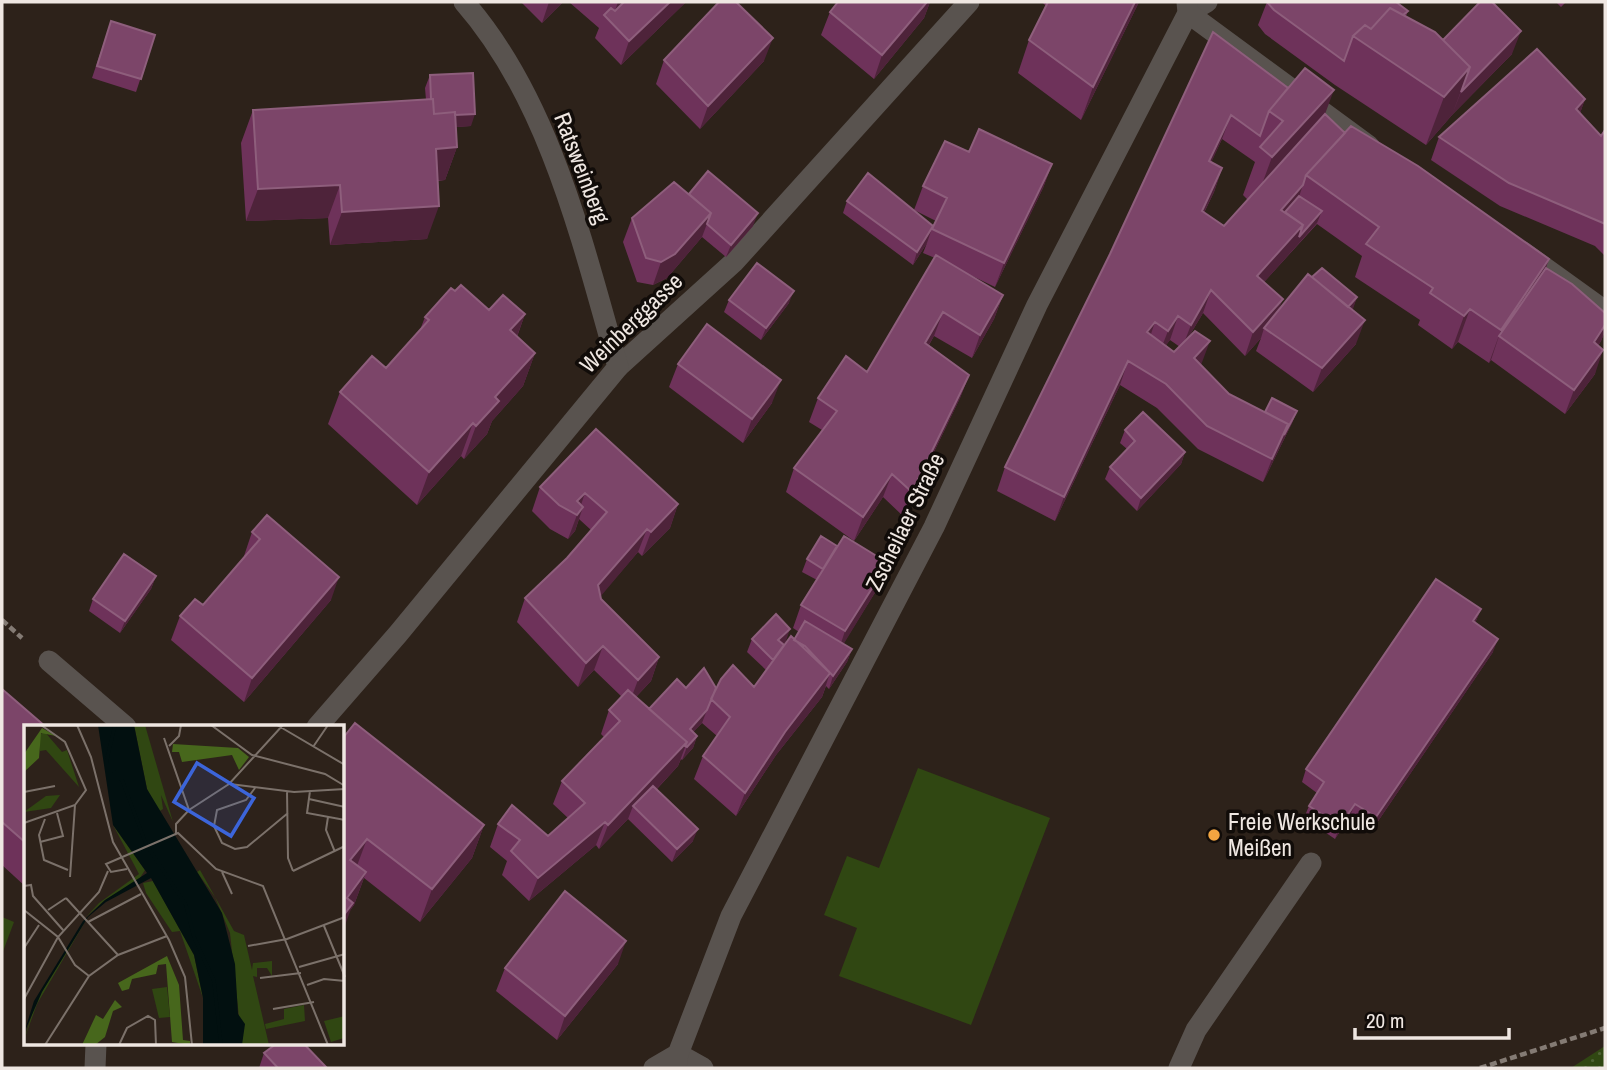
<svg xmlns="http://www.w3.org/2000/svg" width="1607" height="1070" font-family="'Archivo Narrow',sans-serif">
	<defs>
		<pattern id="park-dots" width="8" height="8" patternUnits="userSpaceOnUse" patternTransform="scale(1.75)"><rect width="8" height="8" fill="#304712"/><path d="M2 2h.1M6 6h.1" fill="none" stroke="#4e6234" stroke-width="1.8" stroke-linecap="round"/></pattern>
	</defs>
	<rect width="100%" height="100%" fill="#2d221a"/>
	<!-- park -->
	<path fill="url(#park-dots)" d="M1605 1046V1068H1571Z"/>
	<!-- pitch -->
	<path fill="#304712" d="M918 768 1050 818 971 1025 839 976 857 928 824 915 847 856 879 868Z
		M2 917 14 922 2 954Z"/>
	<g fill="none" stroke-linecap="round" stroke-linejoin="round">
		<!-- path -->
		<path stroke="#847b74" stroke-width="4.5" stroke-dasharray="7 3.5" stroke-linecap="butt" d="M2 620 22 638
			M1480 1068 1605 1028"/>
		<!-- lane -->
		<path stroke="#59534f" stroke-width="21" d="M1188 13 1207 2
			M618 367 734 262 969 2
			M678 1054 703 1068
			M1179 1068 1196 1030 1311 863"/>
		<!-- street -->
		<path stroke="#59534f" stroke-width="21" d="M1188 13 1369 146
			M1523 252 1605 311
			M49 661 126 727
			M317 727 398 634 618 367C583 245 550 100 464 2
			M95 1068 96 1044
			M654 1068 678 1054
			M676 1068 678 1054 731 916 934 527 1037 305 1188 13 1187 2"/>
	</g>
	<!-- wall -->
	<path fill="#6e325a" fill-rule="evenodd" d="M521 2H563L542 23Z
		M569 2H686L621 65 595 38 599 28Z
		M864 2H930L924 18 874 79 821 35 830 12Z
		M1042 2H1139L1081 120 1018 73 1029 40 1046 6Z
		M1267 2 1408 11 1406 16 1443 40 1512 54 1452 115 1426 145 1335 85 1265 34 1258 25Z
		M1556 2H1566L1561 7Z
		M111 21 155 35 136 92 92 78Z
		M1213 32 1325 114 1345 133 1549 259 1546 268 1605 313V331L1601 341 1598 346 1595 374 1565 414 1491 360 1489 363 1458 342 1452 349 1418 325 1420 320 1355 277 1362 256 1317 224 1264 282 1278 310 1312 277 1357 297 1352 310 1356 344 1313 392 1256 351 1261 338 1245 356 1203 313 1188 338 1201 365 1229 394 1265 412 1297 411 1292 423 1263 482 1198 449 1157 408 1120 385 1055 521 997 491 1005 467 1110 254ZM1222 139 1255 162 1243 195 1248 200 1224 226 1204 213 1214 192 1222 168 1211 162ZM1170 340 1180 347 1174 352 1166 345Z
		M664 60 764 61 700 129 656 84Z
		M430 75 471 126 456 127 457 147 445 180 438 181 427 239 330 245 328 218 246 221 241 143 253 110 426 100 425 88Z
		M1585 99 1580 113 1601 136 1605 130V256L1595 246 1500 206 1431 160 1439 137Z
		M969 152 1052 164 1043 188 995 287 966 273 1003 295 994 319 972 358 934 336 929 345 969 375 960 398 903 516 883 497 854 541 786 492 794 468 822 430 809 422 818 398 867 372 935 258 923 253 927 243 913 265 843 213 847 201 933 226 936 221 914 210 923 186Z
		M689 194 753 226 726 257 702 237 667 278 653 285 637 282 623 242 632 218Z
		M455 291 489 310 525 314 517 337 535 353 523 386 492 421 487 434 464 459 461 456 417 505 328 424 340 392 386 368 420 330 425 317Z
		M729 300 789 303 761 340 724 312Z
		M678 364 772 403 743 443 669 387Z
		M1125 430 1185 452 1181 464 1137 511 1105 479 1110 467 1127 449 1120 443Z
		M540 487 678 504 670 528 642 556 638 552 600 596 601 599 659 657 651 681 636 697 649 709 686 688H716L754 687 766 670 747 652 752 639 786 641 783 644 784 645 794 640 799 632 793 628 801 605 817 580 802 572 807 559 837 546 888 563 879 586 843 644 852 649 847 662 829 689 826 686 822 697 776 755 736 816 694 779 703 756 717 736 702 723 693 732 697 736 693 748 682 760 681 759 678 766 657 789 693 841 672 862 628 819 599 849 596 845 529 901 502 875 507 861 490 847 498 824 548 836 568 818 553 804 562 781 604 737 601 734 609 710 622 697 594 670 578 687 517 622 525 598 567 558 591 530 579 519 575 531 568 539 550 529 532 511Z
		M252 532 331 600 244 702 171 640 180 616 203 605 245 557 244 556Z
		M156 576 151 589 120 633 89 611 93 599Z
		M1481 609 1475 623 1493 652 1372 830 1350 816 1335 839 1304 818 1309 806 1317 793 1302 782 1306 769Z
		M2 689 26 727V887L2 865Z
		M343 738 484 825 472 858 420 922 364 878 354 905 351 909Z
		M618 964 557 1040 496 991 505 968Z
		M264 1053 327 1068H259Z"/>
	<!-- shaded-wall -->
	<path fill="#4e233a" d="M549 2H563L542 23Z
		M618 2H640L611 22Z
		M670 2H686L621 65 629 41Z
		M927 2H930L924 18 874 79 882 55Z
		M1135 2H1139L1081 120 1093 87Z
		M1521 31 1512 54 1452 115 1461 92Z
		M773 38 764 61 700 129 708 106Z
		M1470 67 1452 115 1426 145 1444 97Z
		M1334 90 1316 138 1254 206 1272 157Z
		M1585 99 1577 122 1576 109Z
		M475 114 471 126 427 129 432 117Z
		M1231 115 1222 139 1201 185 1209 161Z
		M457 147 445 180 424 181 436 149Z
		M1052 164 1043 188 995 287 1004 263Z
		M1222 168 1214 192 1193 235 1202 211Z
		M340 185 328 218 246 221 258 189Z
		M1303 185 1295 208 1281 224V210Z
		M439 206 427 239 330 245 342 212Z
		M1322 211 1317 223 1249 299 1257 276 1303 225Z
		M711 213 702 237 667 278 653 285 661 262Z
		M758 213 753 226 726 257 731 245Z
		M931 231 927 243 913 265 917 252Z
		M1549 259 1537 292 1499 336 1491 360 1489 363 1501 330Z
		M1211 290 1203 313 1182 348 1191 325Z
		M794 291 789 303 761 340 766 328Z
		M1003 295 994 319 972 358 980 335Z
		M1357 297 1353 309 1336 328 1341 315Z
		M1283 299 1274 322 1264 328 1261 338 1245 356 1253 332Z
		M1470 309 1458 342 1452 349 1464 316Z
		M943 312 934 336 916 366 925 343Z
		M525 314 513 347 510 330Z
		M1178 316 1170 340 1159 354 1168 331Z
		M1365 320 1356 344 1313 392 1322 368Z
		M1155 322 1147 346V332Z
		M1605 325V331L1601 341 1585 366 1594 342Z
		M1210 341 1201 365 1194 358Z
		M1603 350 1595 374 1565 414 1574 390Z
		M535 353 523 386 492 421 487 434 464 459 476 426 495 397Z
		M1128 361 1120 385 1055 521 1064 497Z
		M969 375 960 398 903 516 912 492Z
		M781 380 772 403 743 443 752 419Z
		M1297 411 1292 423 1263 482 1272 459 1288 424Z
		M473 423 461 456 417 505 429 472Z
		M1185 452 1181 464 1137 511 1141 498Z
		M892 474 883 497 854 541 863 517Z
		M585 493 578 514 583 507 575 531 568 539 577 515V501Z
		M678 504 670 528 642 556 651 532Z
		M647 529 638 552 590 609 598 585Z
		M888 563 879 586 837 655 845 631Z
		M156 576 151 589 120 633 125 621Z
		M339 577 331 600 244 702 252 678Z
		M1481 609 1476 621 1468 634 1473 621Z
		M790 629 786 641 774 653 778 640Z
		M1498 639 1493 652 1372 830 1376 817Z
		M603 646 594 670 578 687 586 663Z
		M852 649 847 662 829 689 833 676Z
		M659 657 651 681 629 704 638 680Z
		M830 673 822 697 776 755 736 816 745 793 785 732Z
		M707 710 702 723 685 741 690 729Z
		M697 736 693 748 682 760 687 747Z
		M687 742 678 766 637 810 633 806 628 819 599 849 608 825Z
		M1355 804 1350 816 1335 839 1340 826Z
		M605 822 596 845 529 901 538 878Z
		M484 825 472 858 420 922 432 889Z
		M698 829 693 841 672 862 677 849Z
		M367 839 355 871 350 860Z
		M366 872 354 905 351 909 343 931V908L347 898Z
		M626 941 618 964 557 1040 565 1016Z"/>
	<!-- building -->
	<path fill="#7c4569" stroke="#8e5e7c" stroke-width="2" d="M624 2H670L629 41 604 15 611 8 615 11Z
		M719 2H736L773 38 708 106 664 60Z
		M838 2H927L882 55 830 12Z
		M1048 2H1135L1093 87 1029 40Z
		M1267 2H1396L1408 11 1403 15 1390 8 1371 29 1365 25 1353 36 1344 61 1274 10Z
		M1480 2H1492L1521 31 1461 92 1470 67 1443 40Z
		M1390 8 1435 32 1470 67 1444 97 1353 36 1365 25 1371 29Z
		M111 21 155 35 141 79 97 66Z
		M1213 32 1288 88 1269 111 1260 136 1231 115 1209 161 1222 168 1202 211 1224 226 1325 114 1345 133 1306 175 1303 185 1281 210 1303 225 1257 276 1283 299 1253 332 1211 290 1191 325 1178 316 1168 331 1155 322 1147 332 1174 352 1195 331 1210 341 1194 358 1229 394 1288 424 1272 459 1207 426 1166 384 1128 361 1064 497 1005 467 1110 254Z
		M1537 49 1585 99 1576 109 1601 136 1605 130V224L1603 223 1509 183 1439 137Z
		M1305 68 1334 90 1272 157 1260 147 1283 121 1269 111Z
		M473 73 475 114 455 115V112L434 114 433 99H431L430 75Z
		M433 99 434 114 455 112 457 147 436 149 439 206 342 212 340 185 258 189 253 110Z
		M1351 126 1418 166 1549 259 1501 330 1470 309 1464 316 1430 293 1433 288 1366 244 1379 227 1306 175Z
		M979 129 1052 164 1004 263 932 229 947 198 923 186 945 141 969 152Z
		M708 171 758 213 731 245 707 224 711 213 689 194Z
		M868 173 933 226 917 252 847 201Z
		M674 182 711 213 675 254 661 262 646 258 632 218Z
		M1299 196 1322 211 1299 237 1303 225 1285 212Z
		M936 255 1003 295 980 335 943 312 925 343 969 375 912 492 892 474 863 517 794 468 837 411 818 398 846 356 867 372Z
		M757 263 794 291 766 328 729 300Z
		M1322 268 1357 297 1348 307 1312 277Z
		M1546 268 1572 284 1605 313V325L1594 342 1603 350 1574 390 1499 336Z
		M1308 274 1365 320 1322 368 1264 328Z
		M461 285 489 310 503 295 525 314 510 330 535 353 495 397 499 401 476 426 473 423 429 472 340 392 372 356 386 368 429 320 425 317 451 288 455 291Z
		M707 324 781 380 752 419 678 364Z
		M1272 398 1297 411 1284 435 1288 424 1265 412Z
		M1143 412 1185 452 1141 498 1110 467 1135 441 1125 430Z
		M596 429 678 504 651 532 647 529 598 585 601 599 659 657 638 680 603 646 586 663 525 598 567 558 607 512 585 493 577 501 583 507 577 515 559 505 540 487Z
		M267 515 339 577 252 678 180 616 195 599 203 605 260 539 252 532Z
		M821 536 837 546 823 569 807 559Z
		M844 536 888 563 845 631 801 605Z
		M124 554 156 576 125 621 93 599Z
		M1436 579 1481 609 1473 621 1498 639 1376 817 1355 804 1340 826 1309 806 1324 782 1306 769Z
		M776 614 790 629 778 640 784 645 773 660 752 639Z
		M805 621 852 649 833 676 805 646 794 640Z
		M791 636 830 673 785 732 745 793 703 756 730 717 711 699 721 679 733 665 754 687Z
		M704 668 716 688 707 710 690 729 697 736 687 747 685 746 687 742 649 709 677 679 686 688Z
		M2 689 46 727H26V843L2 822Z
		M628 690 687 742 608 825 605 822 538 878 511 851 520 840 498 824 512 805 548 836 585 803 562 781 620 721 609 710Z
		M355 723 484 825 432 889 367 839 350 860 366 872 347 898 353 903 343 916V738Z
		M653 786 698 829 677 849 633 806Z
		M565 891 626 941 565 1016 505 968Z
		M276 1044H304L327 1068H278L264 1053Z"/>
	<!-- markers -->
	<circle fill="#f2a541" stroke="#110c09" stroke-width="2.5" cx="1214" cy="835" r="7"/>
	<g text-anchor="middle" stroke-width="7" stroke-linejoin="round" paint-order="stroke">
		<!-- street labels -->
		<g font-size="23" fill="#efe7e2" stroke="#110c09">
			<text transform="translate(582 168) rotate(69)" y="8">Ratsweinberg</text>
			<text transform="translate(631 323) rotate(-44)" y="8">Weinberggasse</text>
			<text transform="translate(905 522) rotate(-64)" y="8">Zscheilaer Straße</text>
		</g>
		<!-- poi labels -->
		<g font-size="23" fill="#efe7e2" stroke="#110c09" text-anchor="start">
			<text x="1228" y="830">Freie Werkschule<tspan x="1228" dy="26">Meißen</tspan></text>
		</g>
	</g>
	<!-- overview -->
	<g transform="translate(24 725)">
		<rect width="320" height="320" fill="#2d221a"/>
		<path d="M110 0H121L149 97 137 70 139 84 134 87 123 64ZM20 6 38 27 43 25 55 62 22 25 16 26 15 11ZM89 100 121 145 114 156 81 175 62 192 75 178 115 149ZM176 145 210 206 220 210 228 245 229 238 248 236V251L243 243H233V252L229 251 245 320H218L206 208 191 172 173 147ZM129 156 170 230 179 273 156 206 148 207 122 168 119 158ZM61 197 13 279 0 315 12 276Z" fill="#304712"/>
		<path d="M18 3 32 11 17 8 15 33 0 47V29ZM149 19 214 23 225 32 215 45 208 30 158 37 155 27H148ZM143 231 155 260 159 315 166 316V320L148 317 142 239 134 240 132 249 108 254 105 264 98 266 94 258ZM91 275 98 282 89 286 81 312 71 320H58L72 290 79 294Z" fill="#47671c"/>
		<path d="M143 262 146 292 135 293 128 264ZM321 291 320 313 307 317 300 296Z" fill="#304712"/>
		<path d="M36 70 27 83 0 87 22 71Z" fill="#304712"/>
		<path d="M280 280 281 296 242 304 241 299 260 294V284Z" fill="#304712"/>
		<path d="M74 0H110L123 64 198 188 211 239 214 289 221 299 218 320H179V273L170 230 127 153 82 177 64 192 18 267 0 308 10 276 59 196 81 175 123 148 89 100Z" fill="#021010"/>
		<path fill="none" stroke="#021010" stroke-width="3.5" d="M91 0 82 38 98 55 122 119M125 124 162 180 170 212 190 256 197 320"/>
		<path fill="none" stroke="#7b716a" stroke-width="2" d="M53 0 67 32 89 117 145 215 161 252 168 320M187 0 228 30 301 49 321 61M253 0 321 40M140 13 165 85M145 21 155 11 157 0M289 22 304 0M206 59 270 67 321 64M231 63 222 75 193 85 190 101 198 118 211 124 223 122 264 88M263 66 264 133 269 146M286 66 283 88 321 95M0 67 31 61M285 74 321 82M304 92 302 105 311 127M21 94 15 110 20 135 44 145M0 98 51 80 62 65 41 17 17 0M152 108V99L165 85 205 59 259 0M16 117 39 111 33 88M103 144 87 147 82 139 154 108 192 144 239 161 304 320M269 146 321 121M198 147 208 169M46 152 51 80M0 161 7 160 9 171 39 205M42 173 94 230M0 185 34 212 51 240 65 251M24 185 42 173M64 197 117 169M300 201 321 252M224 221 263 214 321 192M0 223 15 200M275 242 321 229M236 253 277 248M283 260 300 254 321 256M0 274 34 212 75 167 84 146M249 284 290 277M21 320 65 251 94 230 143 211M95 320 103 303 124 291 131 295 132 320"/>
		<path fill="#3c65da" fill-opacity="0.15" stroke="#3c65da" stroke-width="3.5" d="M173 38 230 73 207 111 150 77Z"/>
		<rect width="320" height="320" fill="none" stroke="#efe7e2" stroke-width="3.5"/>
	</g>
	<!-- border -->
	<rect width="1607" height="1070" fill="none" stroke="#efe7e2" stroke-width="7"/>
	<!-- scale -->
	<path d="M1355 1028v10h154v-10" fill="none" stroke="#efe7e2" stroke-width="3.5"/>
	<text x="1366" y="1028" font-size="21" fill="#efe7e2" stroke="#110c09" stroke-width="5" paint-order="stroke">20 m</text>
</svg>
